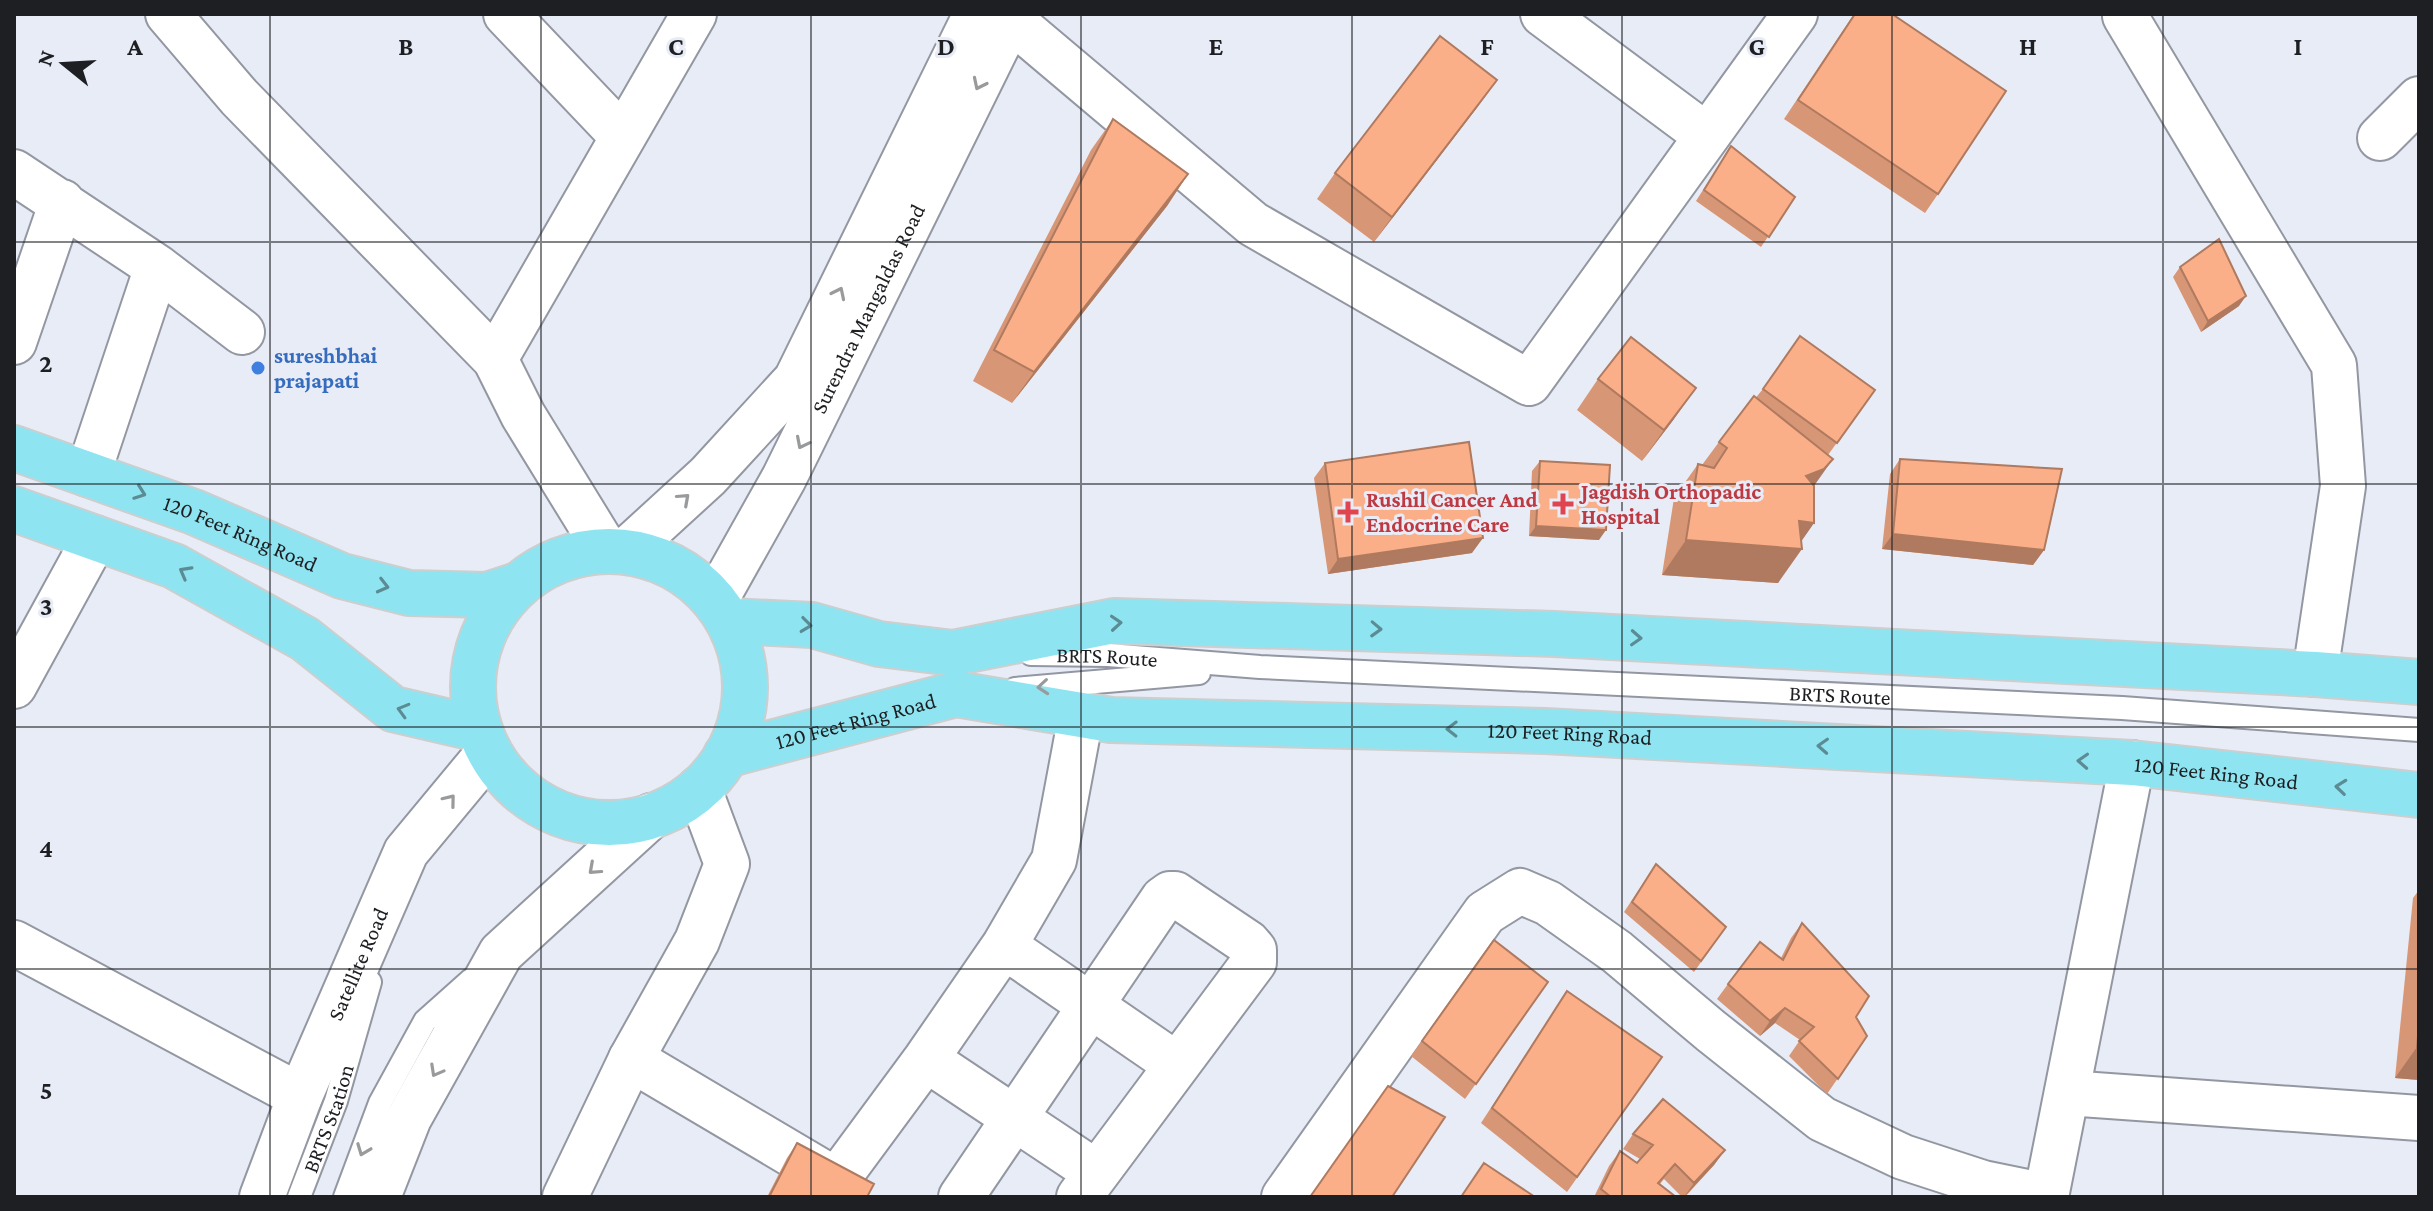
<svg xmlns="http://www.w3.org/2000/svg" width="2433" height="1211" font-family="'Crimson Pro',serif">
	<rect width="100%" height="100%" fill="#e8ecf7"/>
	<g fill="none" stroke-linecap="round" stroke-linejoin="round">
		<!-- service casing -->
		<g stroke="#9397a1" stroke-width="26">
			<g id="service">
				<path id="s1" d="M1031 654 1108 655 1260 667 2122 708 2419 730"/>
				<path d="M1015 689 1199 673"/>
				<path id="s2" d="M299 1197 336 1101 370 982"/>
				<path d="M345 1197 380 1103 425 1021 471 980"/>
			</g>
		</g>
		<!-- minor casing -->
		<g stroke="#9397a1" stroke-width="48">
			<path id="minor" d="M506 14 623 137
				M1543 14 1707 136
				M2125 16 2334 365 2343 486 2315 674
				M1010 19 1253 224 1529 383 1795 14
				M2380 138 2419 99
				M14 172 157 267 242 332
				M14 342 62 202
				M495 359 694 14
				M88 474 157 267
				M14 686 95 538
				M14 943 300 1096
				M1004 946 1177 1065
				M631 1059 842 1184
				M926 1059 1097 1173
				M2067 1093 2419 1118
				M836 1181 926 1059 1004 946 1054 860 1081 716
				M961 1197 1163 899 1170 894H1175L1248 943 1254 950V962L1079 1197
				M1284 1197 1485 913 1520 891 1548 903 1617 952 1711 1031 1822 1119 1903 1157 1983 1183 2046 1196"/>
		</g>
		<!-- tertiary casing -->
		<g stroke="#9397a1" stroke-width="48">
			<path id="tertiary" d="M168 14 239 97 495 359 523 415 606 550
				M565 1197 631 1059 697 941 727 864 699 789
				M2046 1197 2132 763"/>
		</g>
		<!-- secondary casing -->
		<g stroke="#9397a1" stroke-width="48">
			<g id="secondary">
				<path d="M626 551 708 476 796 380 976 14"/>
				<path id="s3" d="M715 601 784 478 1013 14"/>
				<path id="s4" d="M262 1197 300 1096 406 852 489 752"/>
				<path d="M378 1197 409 1118 501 953 651 816"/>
			</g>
		</g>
		<!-- primary casing -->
		<g stroke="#cdcece" stroke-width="48">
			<g id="primary">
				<path id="s5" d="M14 448 194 512 342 576 409 593 487 595 518 585"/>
				<path d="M14 509 174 566 305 639 393 709 479 729"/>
				<circle cx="609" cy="687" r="136"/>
				<path d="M729 621 812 625 879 644 953 653 1114 621 1554 634 2315 674 2419 682"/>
				<path id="s6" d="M726 755 956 694 1111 720 1545 731 2132 763 2419 795"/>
			</g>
		</g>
		<!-- service -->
		<use href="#service" stroke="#fff" stroke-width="22"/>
		<!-- minor -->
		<use href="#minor" stroke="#fff" stroke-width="44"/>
		<!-- tertiary -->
		<use href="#tertiary" stroke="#fff" stroke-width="44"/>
		<!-- secondary -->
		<use href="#secondary" stroke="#fff" stroke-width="44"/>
		<!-- primary -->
		<use href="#primary" stroke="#8ee5f1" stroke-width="44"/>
	</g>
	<!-- wall -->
	<path fill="#d79675" d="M1854 14 1938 194 1925 213 1784 119Z
		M1479 105 1374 242 1317 199 1335 173Z
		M1113 119 1188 174 1167 206 1012 403 973 381 1091 150Z
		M1731 146 1795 197 1761 247 1696 201Z
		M2180 267 2239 306 2201 332 2173 277Z
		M1598 379 1674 419 1642 461 1577 410Z
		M1763 389 1875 390 1828 455 1814 486V523L1801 541 1778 583 1662 575 1674 498 1698 464 1702 465 1719 442Z
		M1900 459 2044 550 2033 565 1882 549 1890 474Z
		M1540 461 1599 540 1529 536 1532 471Z
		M1325 463 1472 553 1328 574 1314 478Z
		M1656 864 1726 927 1694 972 1624 912Z
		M2419 890V1080L2395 1078 2413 898Z
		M1802 923 1867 1036 1827 1094 1789 1056 1800 1040 1775 1023 1760 1036 1717 999 1728 984 1781 958 1791 938Z
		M1494 940 1548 982 1465 1099 1411 1056Z
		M1567 991 1662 1057 1567 1192 1481 1123Z
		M1633 1134 1725 1150 1714 1165 1685 1197H1682L1664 1179 1660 1184 1676 1197H1594L1609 1166 1620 1151 1637 1163 1640 1159 1623 1149Z
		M797 1143 867 1197H767L787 1158Z"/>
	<!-- shaded-wall -->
	<path fill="#af7a5f" d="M1497 80 1479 105 1374 242 1392 217Z
		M1188 174 1167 206 1012 403 1034 372Z
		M2246 296 2239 306 2201 332 2208 321Z
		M1696 388 1674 419 1642 461 1664 430Z
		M1875 390 1817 472 1833 459 1809 493 1806 476 1817 472Z
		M1799 521 1814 523 1796 549H1802L1778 583 1662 575 1686 540Z
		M1536 526 1606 530 1599 540 1529 536Z
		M1893 534 2044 550 2033 565 1882 549Z
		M1483 538 1472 553 1328 574 1338 559Z
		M1785 1008 1775 1023 1760 1036 1770 1021Z
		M2417 1047H2419V1080L2395 1078Z
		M1725 1150 1714 1165 1684 1197 1694 1183Z"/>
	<!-- building -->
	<path fill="#faaf88" stroke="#af7a5f" stroke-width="2" d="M1855 14H1892L2006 91 1938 194 1798 100Z
		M1440 36 1497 80 1392 217 1335 173Z
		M1113 119 1188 174 1034 372 994 350Z
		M1731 146 1795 197 1769 237 1704 190Z
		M2219 239 2246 296 2208 321 2180 267Z
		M1800 336 1875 390 1837 443 1763 389Z
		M1631 337 1696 388 1664 430 1598 379Z
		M1754 396 1833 459 1824 469 1806 476 1814 486V523L1799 521 1802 549 1686 540 1698 464 1714 468 1727 448 1719 442Z
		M1469 442 1483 538 1338 559 1325 463Z
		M1900 459 2062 469 2044 550 1893 534Z
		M1540 461 1610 465 1606 530 1536 526Z
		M1656 864 1726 927 1701 961 1632 902Z
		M1802 923 1869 996 1856 1017 1867 1036 1838 1079 1799 1041 1814 1027 1785 1008 1770 1021 1728 984 1760 942 1783 960Z
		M1494 940 1548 982 1476 1084 1422 1041Z
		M1567 991 1662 1057 1577 1177 1492 1108Z
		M2419 1025V1047H2417Z
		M1388 1086 1445 1117 1392 1197H1310Z
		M1663 1099 1725 1150 1694 1183 1675 1164 1658 1183 1676 1197H1611L1601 1189 1620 1151 1637 1163 1653 1145 1633 1134Z
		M797 1143 874 1184 867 1197H769Z
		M1484 1163 1535 1197H1461Z"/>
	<!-- one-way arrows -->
	<defs><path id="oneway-chevron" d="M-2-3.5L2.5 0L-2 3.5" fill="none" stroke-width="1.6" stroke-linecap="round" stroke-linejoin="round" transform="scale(2)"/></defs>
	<g stroke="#999a9c">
		<use href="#oneway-chevron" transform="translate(979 84) rotate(116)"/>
		<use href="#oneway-chevron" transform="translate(839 293) rotate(-64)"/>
		<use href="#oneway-chevron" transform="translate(802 443) rotate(117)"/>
		<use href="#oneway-chevron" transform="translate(684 499) rotate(-42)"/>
		<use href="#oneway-chevron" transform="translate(1043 687) rotate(175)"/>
		<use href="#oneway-chevron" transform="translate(450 800) rotate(-51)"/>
		<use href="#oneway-chevron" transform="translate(594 869) rotate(138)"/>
		<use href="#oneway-chevron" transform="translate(436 1071) rotate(119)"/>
		<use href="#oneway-chevron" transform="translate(363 1150) rotate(111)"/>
	</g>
	<g stroke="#5b8c94">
		<use href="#oneway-chevron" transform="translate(140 493) rotate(20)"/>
		<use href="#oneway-chevron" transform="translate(185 572) rotate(-151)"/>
		<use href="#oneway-chevron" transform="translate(383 586) rotate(14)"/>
		<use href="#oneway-chevron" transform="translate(1116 623) rotate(-4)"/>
		<use href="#oneway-chevron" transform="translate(806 625) rotate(7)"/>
		<use href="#oneway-chevron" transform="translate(1376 629) rotate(2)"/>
		<use href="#oneway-chevron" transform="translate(1636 638) rotate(3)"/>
		<use href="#oneway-chevron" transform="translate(403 710) rotate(-164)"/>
		<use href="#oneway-chevron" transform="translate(1452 729) rotate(-179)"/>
		<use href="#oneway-chevron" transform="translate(1823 746) rotate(-177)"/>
		<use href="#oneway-chevron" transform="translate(2083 761) rotate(-177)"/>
		<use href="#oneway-chevron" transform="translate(2341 787) rotate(-174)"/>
	</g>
	<!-- grid -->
	<path fill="none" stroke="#1d1f22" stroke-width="2" stroke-opacity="0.55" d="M270 14V1197M541 14V1197M811 14V1197M1081 14V1197M1352 14V1197M1622 14V1197M1892 14V1197M2163 14V1197M14 242H2419M14 484H2419M14 727H2419M14 969H2419"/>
	<!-- markers -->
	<circle fill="#3f7fe0" stroke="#e8ecf7" stroke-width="3" cx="258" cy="368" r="8"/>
	<g fill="#e0444e" stroke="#e8ecf7" stroke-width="3">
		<path d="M1559 492h8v8h8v8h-8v8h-8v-8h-8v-8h8z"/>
		<path d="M1344 500h8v8h8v8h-8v8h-8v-8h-8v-8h8z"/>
	</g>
	<g text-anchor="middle" stroke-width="6" stroke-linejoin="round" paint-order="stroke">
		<!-- street labels -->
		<g font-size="22" fill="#1d1f22" stroke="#e8ecf7">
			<text dy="8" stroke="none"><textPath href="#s3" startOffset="330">Surendra Mangaldas Road</textPath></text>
			<text dy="8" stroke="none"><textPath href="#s5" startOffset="242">120 Feet Ring Road</textPath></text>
			<text dy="8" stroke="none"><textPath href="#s1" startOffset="76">BRTS Route</textPath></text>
			<text dy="8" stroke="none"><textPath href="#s1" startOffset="810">BRTS Route</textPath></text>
			<text dy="8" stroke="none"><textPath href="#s6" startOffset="134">120 Feet Ring Road</textPath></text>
			<text dy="8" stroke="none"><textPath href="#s6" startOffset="854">120 Feet Ring Road</textPath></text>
			<text dy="8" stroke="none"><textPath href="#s6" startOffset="1502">120 Feet Ring Road</textPath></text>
			<text dy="8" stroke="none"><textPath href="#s4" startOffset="252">Satellite Road</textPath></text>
			<text dy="8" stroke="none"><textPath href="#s2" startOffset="84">BRTS Station</textPath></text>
		</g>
		<!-- shop labels -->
		<g font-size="22" font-weight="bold" fill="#366cbe" stroke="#e8ecf7" text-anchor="start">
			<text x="274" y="363">sureshbhai<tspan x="274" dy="25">prajapati</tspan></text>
		</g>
		<!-- health labels -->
		<g font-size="22" font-weight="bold" fill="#be3a42" stroke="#e8ecf7" text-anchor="start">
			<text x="1581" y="499">Jagdish Orthopadic<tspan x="1581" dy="25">Hospital</tspan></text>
			<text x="1366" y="507">Rushil Cancer And<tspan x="1366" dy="25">Endocrine Care</tspan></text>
		</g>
	</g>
	<g font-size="26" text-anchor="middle" font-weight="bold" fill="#1d1f22" stroke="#e8ecf7" stroke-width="6" stroke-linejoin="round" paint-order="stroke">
		<text x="135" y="55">A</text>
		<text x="406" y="55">B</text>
		<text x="676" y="55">C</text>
		<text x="946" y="55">D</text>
		<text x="1216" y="55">E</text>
		<text x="1487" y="55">F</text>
		<text x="1757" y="55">G</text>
		<text x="2028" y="55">H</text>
		<text x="2298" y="55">I</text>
		<text x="46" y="372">2</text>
		<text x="46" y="615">3</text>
		<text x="46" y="857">4</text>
		<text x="46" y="1099">5</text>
	</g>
	<!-- border -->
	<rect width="2433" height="1211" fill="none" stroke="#1d1f22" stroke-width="32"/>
	<!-- north arrow -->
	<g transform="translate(64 64) rotate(288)" stroke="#e8ecf7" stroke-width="6" paint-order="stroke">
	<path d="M0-6L14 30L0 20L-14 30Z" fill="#1d1f22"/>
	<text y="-12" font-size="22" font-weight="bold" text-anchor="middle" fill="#1d1f22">N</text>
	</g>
</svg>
